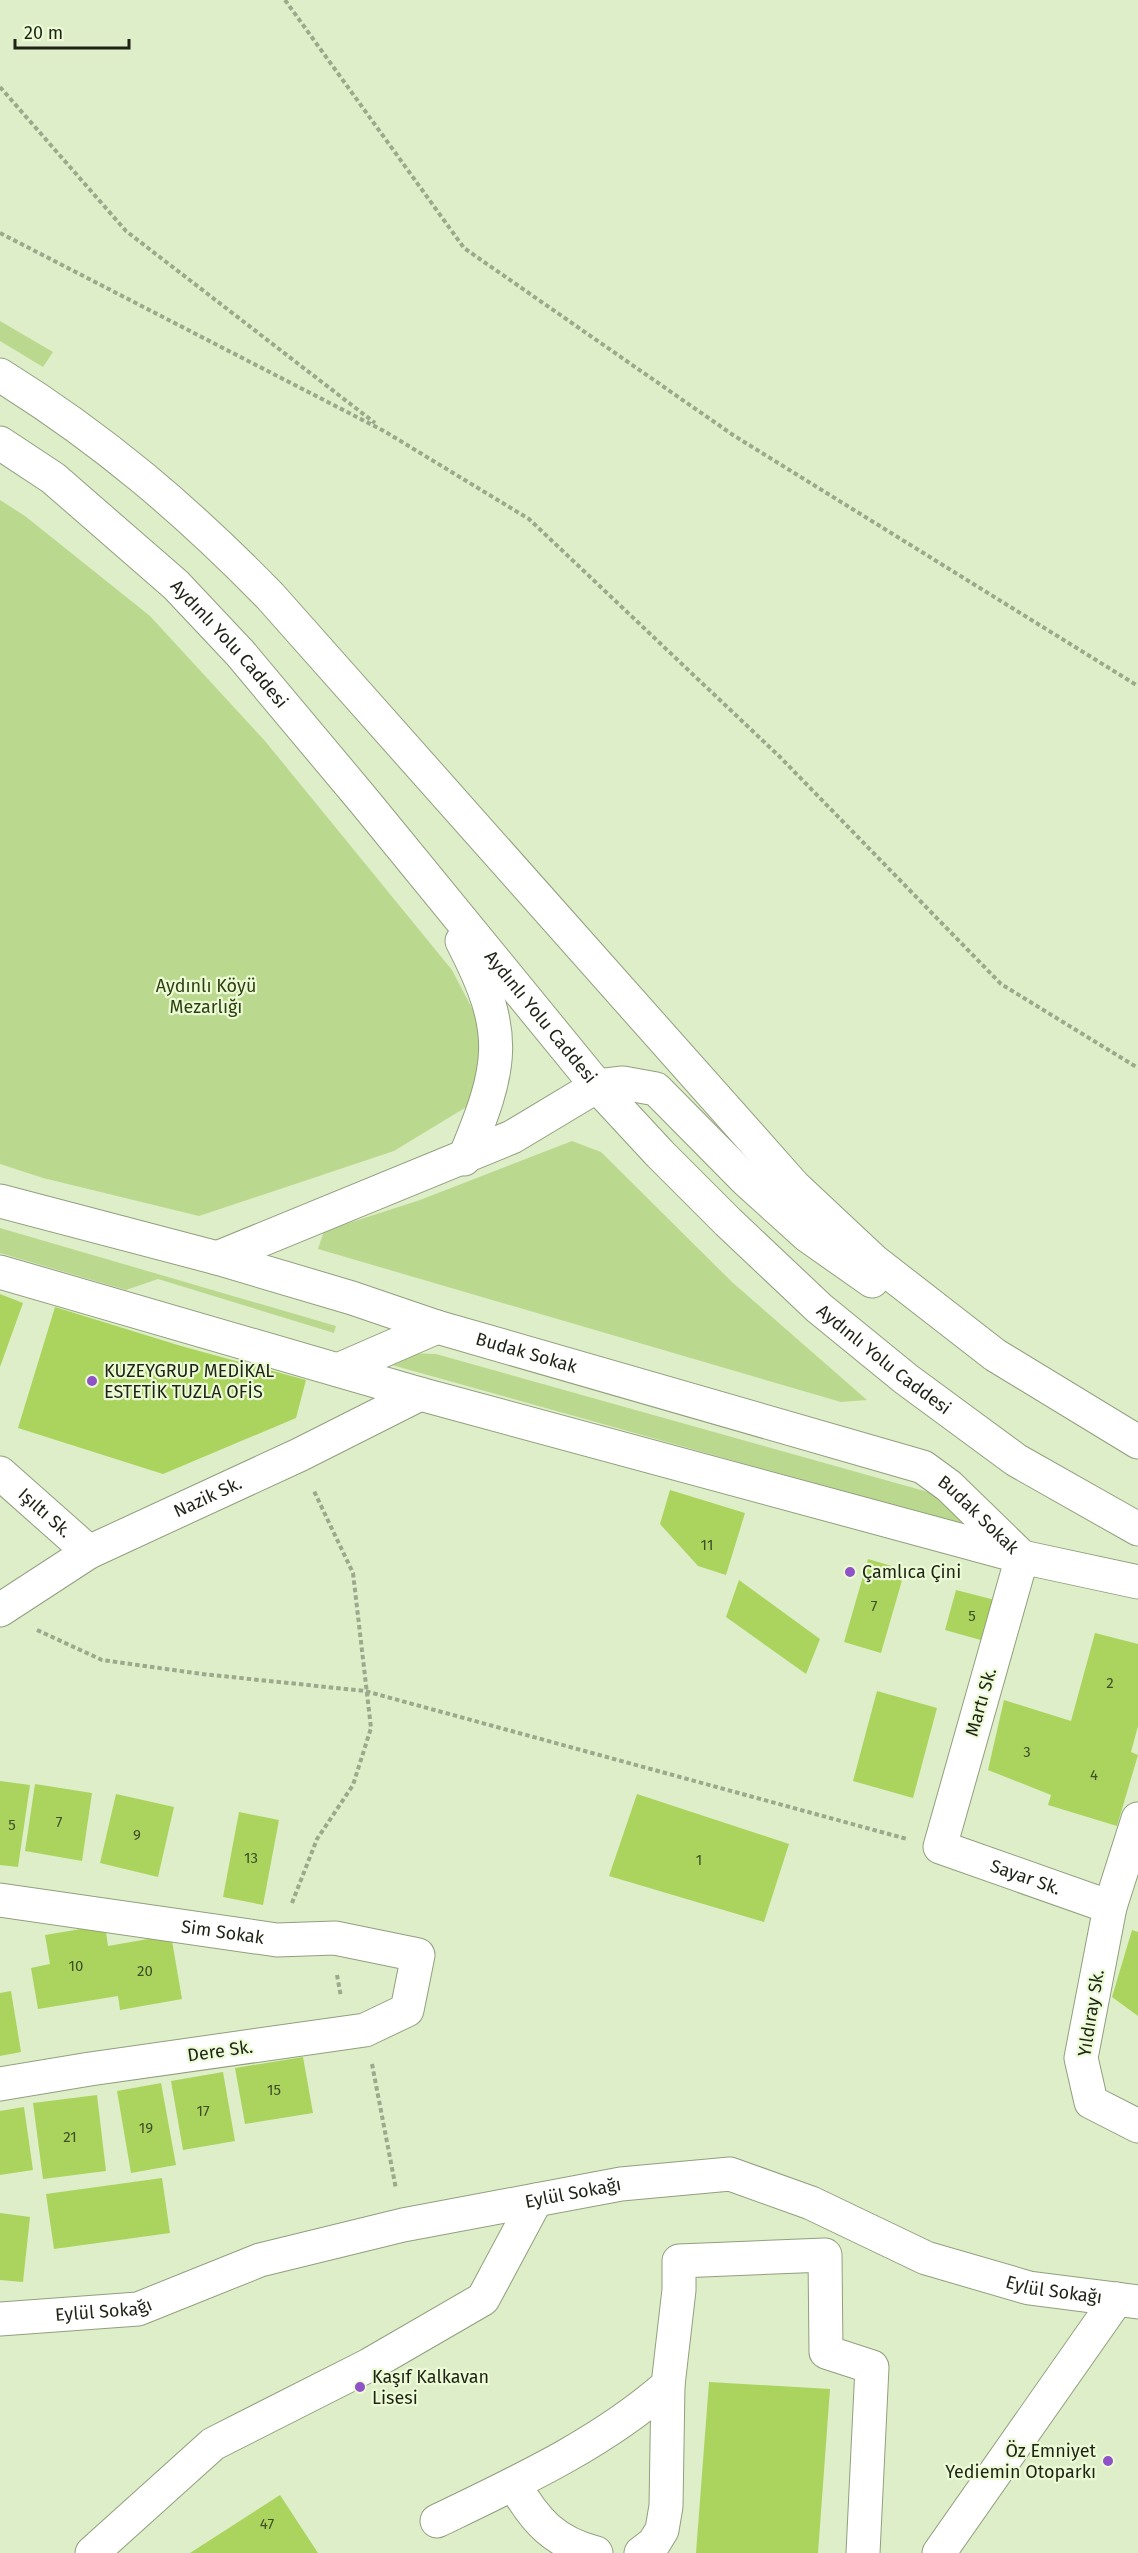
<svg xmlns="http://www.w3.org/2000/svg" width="1138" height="2553" font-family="'Fira Sans',sans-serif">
	<rect width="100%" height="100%" fill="#deeec9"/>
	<!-- green -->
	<path fill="#bbd98e" d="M0 321 53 352 43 367 0 341Z
		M0 500 25 516 150 616 265 741 452 970 488 1039 473 1103 394 1151 199 1216 43 1178 0 1164Z
		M572 1141 601 1152 732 1282 867 1400 841 1402 318 1249 324 1231 420 1200Z
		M0 1228 336 1326 334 1333 158 1279 126 1290 0 1253Z
		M383 1352 436 1354 946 1497 963 1515 960 1524 381 1362Z"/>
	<!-- building -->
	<path fill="#aad45e" d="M0 1294 23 1303 0 1367Z
		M55 1307 181 1346 306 1380 296 1418 163 1474 18 1428Z
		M670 1490 745 1513 726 1575 698 1566 660 1524Z
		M868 1559 905 1570 881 1653 844 1642Z
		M739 1580 820 1639 806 1674 726 1617Z
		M956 1590 999 1601 988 1642 945 1630Z
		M1095 1633 1138 1644V1726L1131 1752 1138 1755 1117 1826 1048 1805 1051 1795 988 1770 1004 1700 1071 1721Z
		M877 1691 937 1708 913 1798 853 1781Z
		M0 1781 30 1785 18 1867 0 1865Z
		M35 1784 92 1793 82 1861 25 1851Z
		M116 1794 174 1807 158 1877 100 1863Z
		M637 1794 789 1844 764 1922 609 1876Z
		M239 1812 279 1820 263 1905 223 1897Z
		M105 1925 108 1946 171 1935 182 1999 120 2010 118 1996 38 2009 31 1968 50 1964 45 1935Z
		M1132 1930 1138 1932V2016L1112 1997Z
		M11 1991 21 2052 0 2056V1993Z
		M303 2057 313 2113 245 2124 235 2068Z
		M223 2072 235 2141 183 2150 171 2081Z
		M161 2083 176 2165 131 2173 117 2091Z
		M97 2095 106 2171 43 2179 33 2103Z
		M24 2107 33 2170 0 2175V2111Z
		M162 2178 170 2233 54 2249 46 2194Z
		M0 2213 30 2217 23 2282 0 2280Z
		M709 2382 830 2389 818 2553H696Z
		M280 2495 318 2553H190Z"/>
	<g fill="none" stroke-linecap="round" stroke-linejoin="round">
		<!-- minor casing -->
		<g stroke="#919f7d" stroke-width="35">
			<g id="minor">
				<path d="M338 1370 437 1327"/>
				<path id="s1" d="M0 1473 89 1552"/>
				<path id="s2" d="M1022 1557 940 1847 1110 1907"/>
				<path id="s3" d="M0 1610 89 1552 299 1455 420 1394"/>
				<path d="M1138 1819 1110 1907 1081 2058 1091 2102 1138 2126"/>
				<path id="s4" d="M0 1900 277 1940 335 1938 418 1955 407 2010 365 2030 90 2069 0 2084"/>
				<path id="s5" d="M0 2319 138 2309 260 2260 403 2225 621 2184 730 2174 811 2203 926 2258 1029 2288 1138 2302"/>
				<path d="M514 2484C535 2521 554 2542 596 2553"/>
				<path d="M437 2521C518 2482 601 2444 668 2385L679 2290V2261L825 2255 826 2352 872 2367 863 2553"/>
				<path d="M92 2553 213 2444 369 2365 483 2299 536 2200"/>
				<path d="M641 2553 654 2543 662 2530 666 2506 668 2385"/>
				<path d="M939 2553 1117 2299"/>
			</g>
		</g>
		<!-- major casing -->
		<g stroke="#919f7d" stroke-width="35">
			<g id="major">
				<path d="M0 375C103 439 186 510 270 596L794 1186 874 1261 995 1355 1138 1442"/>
				<path id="s6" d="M0 443 53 478 176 585 240 653 364 801 597 1086 660 1154 728 1222 819 1308 906 1379 1016 1460 1138 1529"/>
				<path d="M462 941C510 1033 503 1066 464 1159"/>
				<path id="s7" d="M0 1201 217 1258 352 1298 437 1327 923 1467 949 1486 1021 1556"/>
				<path d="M217 1258 512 1137 597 1086 623 1083 656 1089 746 1180 808 1236 872 1281"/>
				<path d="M0 1272 420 1394 1022 1557 1138 1582"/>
			</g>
		</g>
		<!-- path -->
		<path stroke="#9ca98c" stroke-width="4" stroke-dasharray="4.5 3" stroke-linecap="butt" d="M285 0 464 248 733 435 1138 686
			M0 87 126 231 375 423
			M0 233 384 431 529 519 780 757 1001 984 1138 1068
			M37 1630 102 1660 202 1674 365 1691 907 1839
			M292 1903 317 1839 353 1785 371 1728 353 1573 313 1489
			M337 1975 341 1997
			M372 2064 396 2189"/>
		<!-- minor -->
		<use href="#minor" stroke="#fff" stroke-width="33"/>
		<!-- major -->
		<use href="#major" stroke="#fff" stroke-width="33"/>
	</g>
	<!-- markers -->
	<g fill="#9052c7" stroke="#ecfbd6" stroke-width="2">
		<circle cx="92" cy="1381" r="6"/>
		<circle cx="850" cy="1572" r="6"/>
		<circle cx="360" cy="2387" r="6"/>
		<circle cx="1108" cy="2461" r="6"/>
	</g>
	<g text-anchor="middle" stroke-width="4.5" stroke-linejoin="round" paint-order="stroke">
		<!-- number labels -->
		<g font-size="15" fill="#414f28">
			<text x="707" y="1550">11</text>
			<text x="874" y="1611">7</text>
			<text x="972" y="1621">5</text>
			<text x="1110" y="1688">2</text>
			<text x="1027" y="1757">3</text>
			<text x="1094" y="1780">4</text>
			<text x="59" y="1827">7</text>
			<text x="12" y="1830">5</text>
			<text x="137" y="1840">9</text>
			<text x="251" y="1863">13</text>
			<text x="699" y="1865">1</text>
			<text x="76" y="1971">10</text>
			<text x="145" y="1976">20</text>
			<text x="274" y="2095">15</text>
			<text x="203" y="2116">17</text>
			<text x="146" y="2133">19</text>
			<text x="70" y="2142">21</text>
			<text x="267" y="2529">47</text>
		</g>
		<!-- street labels -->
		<g font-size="18" fill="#1e2316" stroke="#ecfbd6">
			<text dy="6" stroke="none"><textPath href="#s6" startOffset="306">Aydınlı Yolu Caddesi</textPath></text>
			<text dy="6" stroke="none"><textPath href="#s6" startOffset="792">Aydınlı Yolu Caddesi</textPath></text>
			<text dy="6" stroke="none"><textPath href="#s7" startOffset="548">Budak Sokak</textPath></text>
			<text dy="6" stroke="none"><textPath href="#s6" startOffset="1278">Aydınlı Yolu Caddesi</textPath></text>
			<text dy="6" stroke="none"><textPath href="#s3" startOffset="237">Nazik Sk.</textPath></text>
			<text dy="6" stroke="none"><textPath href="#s1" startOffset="60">Işıltı Sk.</textPath></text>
			<text dy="6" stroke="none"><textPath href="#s7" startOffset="1034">Budak Sokak</textPath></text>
			<text transform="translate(981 1702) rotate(-74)" y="6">Martı Sk.</text>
			<text dy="6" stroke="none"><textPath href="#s2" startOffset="392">Sayar Sk.</textPath></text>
			<text dy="6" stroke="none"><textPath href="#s4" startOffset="225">Sim Sokak</textPath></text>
			<text transform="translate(1091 2013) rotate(-81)" y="6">Yıldıray Sk.</text>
			<text transform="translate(220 2051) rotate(-8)" y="6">Dere Sk.</text>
			<text dy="6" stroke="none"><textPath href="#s5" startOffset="590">Eylül Sokağı</textPath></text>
			<text dy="6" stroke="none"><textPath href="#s5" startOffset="1094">Eylül Sokağı</textPath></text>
			<text dy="6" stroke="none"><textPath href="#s5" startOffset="104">Eylül Sokağı</textPath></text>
		</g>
		<!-- park labels -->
		<g font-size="18" fill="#2f4010" stroke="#ecfbd6">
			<text x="206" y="992">Aydınlı Köyü<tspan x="206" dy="21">Mezarlığı</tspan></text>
		</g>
		<!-- poi labels -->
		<g font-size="18" fill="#1e2316" stroke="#ecfbd6" text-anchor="start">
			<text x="104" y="1377">KUZEYGRUP MEDİKAL<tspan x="104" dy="21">ESTETİK TUZLA OFİS</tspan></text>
			<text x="862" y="1578">Çamlıca Çini</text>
			<text x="372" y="2383">Kaşıf Kalkavan<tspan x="372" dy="21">Lisesi</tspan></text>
			<text x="1096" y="2457" text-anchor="end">Öz Emniyet<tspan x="1096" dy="21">Yediemin Otoparkı</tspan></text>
		</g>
	</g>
	<!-- scale -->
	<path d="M15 39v9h114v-9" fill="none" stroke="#1e2316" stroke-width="3"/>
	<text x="24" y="39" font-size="18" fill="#1e2316" stroke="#ecfbd6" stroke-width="4.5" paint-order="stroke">20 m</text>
</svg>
